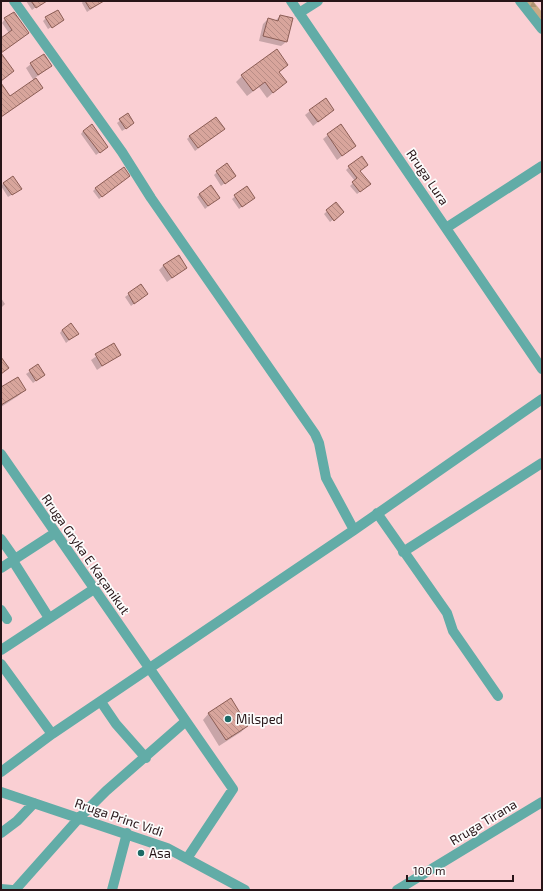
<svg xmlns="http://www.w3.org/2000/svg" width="543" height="891" font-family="'Exo 2',sans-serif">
	<defs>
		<pattern id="forest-firs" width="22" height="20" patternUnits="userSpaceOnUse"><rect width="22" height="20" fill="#caaa85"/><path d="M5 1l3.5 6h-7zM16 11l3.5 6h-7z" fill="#ae9172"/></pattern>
		<pattern id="building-back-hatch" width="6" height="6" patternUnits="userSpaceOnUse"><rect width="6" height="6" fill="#d8a59c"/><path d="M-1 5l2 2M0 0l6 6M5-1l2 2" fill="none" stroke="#b98d86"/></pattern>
	</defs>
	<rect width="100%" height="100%" fill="#facfd3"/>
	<!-- forest -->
	<path fill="url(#forest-firs)" d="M525 1H533L542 12V23Z"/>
	<!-- shadow -->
	<path fill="#0003" d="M26 1H44L32 10Z
		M83 1H101L102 2 87 12 82 3Z
		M280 16 286 42 281 46 259 41 263 24 268 19 275 21Z
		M46 18 63 20 48 29 43 21Z
		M5 19 28 33 1 53V38L2 39 9 33 2 23Z
		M31 64 51 66 35 78 42 88 1 117V88L10 98 34 81 26 68Z
		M287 65 278 73 285 82 267 98 259 87 247 96 236 82 242 76Z
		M310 111 328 114 313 126 305 115Z
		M127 115 130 126 122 131 117 123Z
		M223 129 195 151 187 139 190 136Z
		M83 131 107 147 96 155 81 134Z
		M328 135 355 146 337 160 323 139Z
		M349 167 359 171 366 187 357 194 350 186 355 181 346 170Z
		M217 172 232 178 221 186 214 175Z
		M125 179 99 199 93 191 96 188Z
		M4 183 18 191 8 197 1 186Z
		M246 187 251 200 239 209 232 199Z
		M200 194 218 198 205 209 197 197Z
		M336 203 341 213 330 222 324 214Z
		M164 265 186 268 167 282 159 270Z
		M141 285 147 294 131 306 125 297Z
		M1 298 5 304 1 308Z
		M62 330 77 334 66 343 60 333Z
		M114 344 120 354 97 370 91 360Z
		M38 366 44 375 33 383 26 374Z
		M1 388 25 390 18 396 1 407Z
		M209 713 247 726 241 732 219 746 203 720Z"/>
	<!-- building -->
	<path fill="url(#building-back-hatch)" stroke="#8b5d55" d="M31 1H47L36 8Z
		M85 1H104L90 9Z
		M58 10 64 20 52 28 45 17Z
		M14 12 29 33 1 53V38L12 30 4 18Z
		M280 15 293 18 287 42 263 36 268 18 278 21Z
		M277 49 288 65 279 72 287 82 273 93 265 82 253 91 241 75Z
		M1 53 14 71 1 81Z
		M44 54 52 66 38 75 30 63Z
		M36 78 43 88 1 117V83L10 96Z
		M326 98 334 110 318 122 309 110Z
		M128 113 134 123 126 129 119 119Z
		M216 117 225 129 198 148 189 136Z
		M92 124 108 147 100 153 83 131Z
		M341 124 356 146 342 156 327 134Z
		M362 156 368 165 360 171 371 184 360 192 352 182 357 178 348 166Z
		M227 163 236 176 225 184 216 171Z
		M124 167 130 176 102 197 95 188Z
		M13 176 22 189 12 195 3 183Z
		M211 185 220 198 208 206 199 194Z
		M247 186 255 198 242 207 234 195Z
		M336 202 344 212 334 221 326 210Z
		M179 255 187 268 172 278 163 265Z
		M141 284 148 294 134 304 128 293Z
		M71 323 79 334 69 340 62 330Z
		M114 343 121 355 102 366 95 354Z
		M1 357 9 368 1 374Z
		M38 364 45 375 36 381 29 370Z
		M18 377 26 390 1 405V387Z
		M231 698 248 726 226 740 208 713Z"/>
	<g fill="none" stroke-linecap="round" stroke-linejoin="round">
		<!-- minor -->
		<path stroke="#62aca7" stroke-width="10" d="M14 1 122 152 151 198 315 434 319 443 326 478 354 530
			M291 1 542 369
			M520 1 542 29
			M299 13 318 1
			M446 228 542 166
			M1 454 233 789 188 857
			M377 513 447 613 453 631 498 696
			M1 539 15 559
			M403 552 542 463
			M13 561 49 618
			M1 568 55 533
			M1 610 7 619
			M1 650 94 589
			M1 664 52 734
			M101 702 116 724 146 758
			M1 772 52 734 354 530 542 399
			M1 792 167 848 245 890
			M1 833 17 821 34 803
			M1 889 12 890
			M15 890 80 817 106 791 186 721
			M112 890 127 833
			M397 890 542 802"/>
	</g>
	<!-- markers -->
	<g fill="#1c6965" stroke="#fcfcfc" stroke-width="1.5">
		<circle cx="228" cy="719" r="4"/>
		<circle cx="141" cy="853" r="4"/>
	</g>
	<g text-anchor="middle" stroke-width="3.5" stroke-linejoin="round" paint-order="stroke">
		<!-- street labels -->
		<g font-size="13" fill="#271417" stroke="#fcfcfc">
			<text transform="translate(428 177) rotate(56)" y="5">Rruga Lura</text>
			<text transform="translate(86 554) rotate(55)" y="5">Rruga Gryka E Kaçanikut</text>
			<text transform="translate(119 817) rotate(19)" y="5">Rruga Princ Vidi</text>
			<text transform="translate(483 822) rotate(-31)" y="5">Rruga Tirana</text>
		</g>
		<!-- poi labels -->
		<g font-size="13" fill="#271417" stroke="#fcfcfc" text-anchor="start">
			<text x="236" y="724">Milsped</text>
			<text x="149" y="858">Asa</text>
		</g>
	</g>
	<!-- border -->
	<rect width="543" height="891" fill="none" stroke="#271417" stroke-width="4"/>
	<!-- scale -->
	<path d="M407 875v6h106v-6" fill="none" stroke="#271417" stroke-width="2"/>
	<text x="413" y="875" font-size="12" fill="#271417" stroke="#fcfcfc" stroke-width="3" paint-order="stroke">100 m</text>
</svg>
